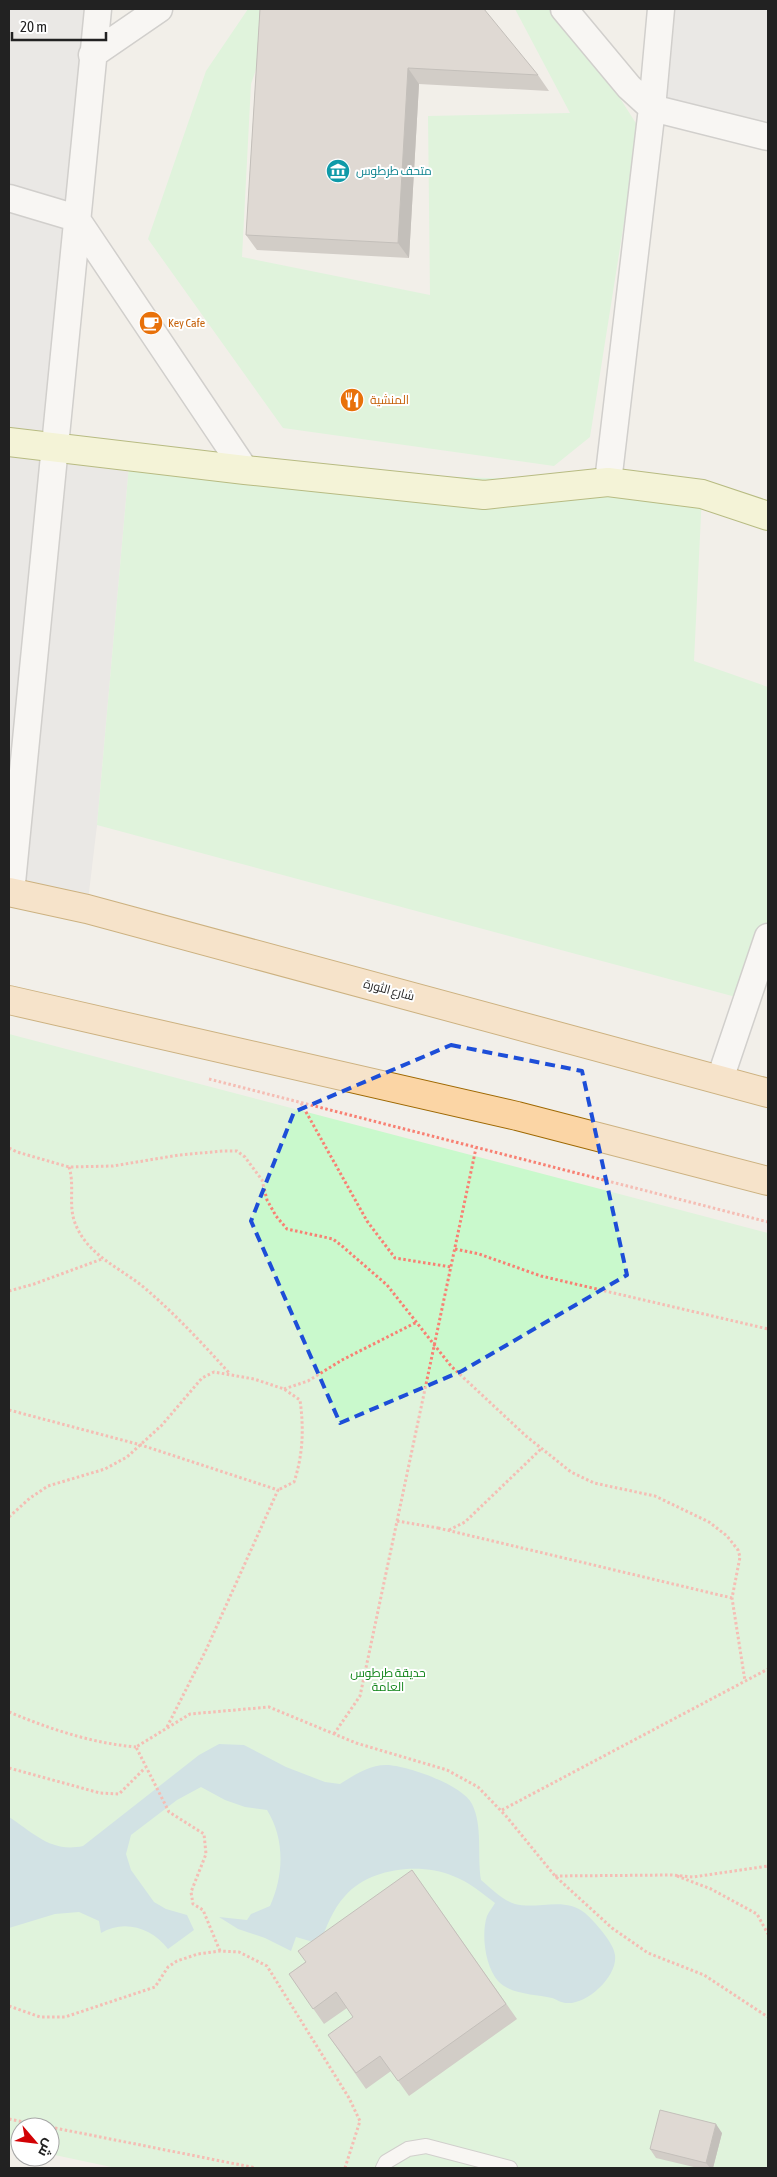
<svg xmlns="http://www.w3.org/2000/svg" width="777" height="2177" font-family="'Asap Condensed',Cairo,sans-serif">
	<rect width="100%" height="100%" fill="#f2efe9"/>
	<!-- residential -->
	<path fill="#e0dfdf" d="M9 9H98L57 435 131 443 97 825 87 909 9 892Z
		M653 9H768V136L652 108Z"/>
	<!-- park -->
	<path fill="#c9f9cc" d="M248 9H277L251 84 242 257 430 295 428 116 570 113 515 9H563L639 128 590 437 554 466 283 428 148 239 206 71Z
		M131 443 245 470 608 482 702 494 694 661 768 687V936L747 1000 97 825Z
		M9 1034 768 1233V2168H116L50 2154V2127H20V2148L9 2146Z"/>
	<!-- water -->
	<path fill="#abd3de" d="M219 1744 244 1745 286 1767 325 1782 340 1784C353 1776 369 1765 386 1765 406 1765 463 1785 472 1804 483 1826 477 1855 481 1880 491 1888 502 1900 515 1904 537 1910 565 1896 585 1913 594 1921 614 1943 615 1955 618 1976 587 2005 566 2003 561 2003 556 1999 552 1998 535 1994 511 1995 498 1981 485 1966 481 1934 487 1916 489 1911 493 1907 495 1903 482 1893 469 1882 453 1876 420 1862 369 1868 345 1896 333 1909 326 1927 320 1944L296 1937 291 1951 265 1938 238 1929 219 1917 247 1920 251 1914 270 1906C284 1875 285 1839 267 1810L245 1807 225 1800 201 1787 177 1800 131 1835 126 1854 131 1870 154 1902 166 1909 187 1915 194 1930 168 1949C152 1928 124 1919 101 1933L99 1921 79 1912 55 1914 9 1928V1817C34 1833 51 1853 83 1846L199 1755Z"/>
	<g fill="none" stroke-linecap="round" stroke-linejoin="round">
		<!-- lane casing -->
		<g stroke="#a9a9a9" stroke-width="16">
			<path id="lane" d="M383 2168 386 2162 408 2149 426 2146 510 2168"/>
		</g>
		<!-- street casing -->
		<g stroke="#a9a9a9" stroke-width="29">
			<path id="street" d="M564 9 629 87 652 108 768 137
				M92 55 159 9
				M9 198 76 218 245 470
				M608 482 652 108 661 9
				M11 893 98 9
				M720 1079 768 937"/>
		</g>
		<!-- secondary casing -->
		<g stroke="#707c06" stroke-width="30">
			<path id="secondary" d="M9 442 245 470 484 495 608 482 702 494 768 516"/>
		</g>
		<!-- primary casing -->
		<g stroke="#9e6802" stroke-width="30">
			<path id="primary" d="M9 892 87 909 768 1093
				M9 1000 517 1116 768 1181"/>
		</g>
		<!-- path -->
		<path stroke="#f88073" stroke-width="3" stroke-dasharray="2.5 2.5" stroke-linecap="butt" d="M209 1079 768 1222
			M301 1103 367 1221 395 1258 451 1267
			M9 1148 17 1152 69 1167 113 1166 179 1155 223 1151H237L245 1157 262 1180 267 1200 276 1216 287 1229 333 1239 342 1246 387 1285 451 1366 526 1436 571 1472 594 1483 655 1496 709 1522 727 1536 738 1550 740 1557 732 1598 745 1681
			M69 1167C75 1186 68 1205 75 1223 88 1257 122 1268 147 1290 177 1316 204 1345 230 1374
			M455 1249 479 1254 541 1276 768 1329
			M9 1291 34 1284 102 1259
			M284 1389 308 1381 342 1360 417 1322
			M9 1410 141 1445 278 1490 206 1650 167 1727
			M9 1517 30 1498 48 1486 105 1469 127 1457 162 1425 202 1378 214 1372 254 1379 284 1389 300 1400C304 1429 303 1455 294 1482L278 1490
			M397 1521 438 1528
			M438 1528 732 1598
			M449 1530 465 1522 542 1448
			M9 1712C50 1729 91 1743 136 1747
			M334 1734 360 1696 476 1148
			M9 1768 100 1793 119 1794 145 1768
			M502 1810 768 1669
			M555 1876 672 1875 693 1877 768 1866
			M677 1876 711 1889 757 1914 768 1934
			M220 1951 203 1910 193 1904 191 1892 206 1854 204 1834 169 1812 136 1747 190 1714 269 1707 356 1743 447 1770 478 1787 506 1816 555 1876 612 1928 648 1953 704 1975 768 2017
			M9 2006 40 2017H65L155 1987 168 1967 177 1961 198 1954 220 1951 239 1952 267 1966 349 2098 360 2121 345 2168
			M9 2119 48 2127
			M50 2127 256 2168"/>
		<!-- lane -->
		<use href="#lane" stroke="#fff" stroke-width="14"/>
		<!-- street -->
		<use href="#street" stroke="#fff" stroke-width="26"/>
		<!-- secondary -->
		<use href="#secondary" stroke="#f7f9c0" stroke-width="28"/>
		<!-- primary -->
		<use href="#primary" stroke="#fbd5a5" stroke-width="28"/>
	</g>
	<!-- wall -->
	<path fill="#aba49e" d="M260 9 538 75 549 91 419 84 409 258 257 250 246 235Z
		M412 1870 517 2019 409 2096 391 2071 366 2089 328 2035 353 2017 347 2008 324 2024 289 1974 305 1962Z
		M722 2133 713 2168H698L656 2158 650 2149Z"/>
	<!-- shaded-wall -->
	<path fill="#8b8681" d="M408 68 419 84 409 258 398 243Z
		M716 2124 722 2133 713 2168H710L706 2163Z"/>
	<!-- building -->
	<path fill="#c7bfb8" stroke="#8b8681" d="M260 9H484L538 75 408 68 398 243 246 235Z
		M412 1870 506 2004 398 2081 380 2056 356 2073 328 2035 353 2017 336 1992 313 2009 289 1974 306 1962 298 1951Z
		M660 2110 716 2124 706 2163 650 2149Z"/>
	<!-- marked area -->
	<path d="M0 0H777V2177H0ZM451 1045 582 1071 627 1275 462 1371 340 1423 251 1221 294 1112Z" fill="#f2efe9" fill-opacity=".55" fill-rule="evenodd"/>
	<path fill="none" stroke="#1d4ed8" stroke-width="4" stroke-dasharray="10 6" stroke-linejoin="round" d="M451 1045 582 1071 627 1275 462 1371 340 1423 251 1221 294 1112Z"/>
	<!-- icons -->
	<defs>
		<g id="museum-disc" transform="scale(1.25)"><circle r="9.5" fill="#0f9aa8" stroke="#fff"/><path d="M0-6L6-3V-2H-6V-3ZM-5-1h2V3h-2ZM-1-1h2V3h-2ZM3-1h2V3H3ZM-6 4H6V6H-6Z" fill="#fff"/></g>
		<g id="cafe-disc" transform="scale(1.25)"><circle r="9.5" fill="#e8710a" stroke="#fff"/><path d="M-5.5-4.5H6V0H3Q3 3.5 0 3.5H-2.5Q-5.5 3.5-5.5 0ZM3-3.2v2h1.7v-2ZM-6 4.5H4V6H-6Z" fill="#fff"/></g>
		<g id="restaurant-disc" transform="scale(1.25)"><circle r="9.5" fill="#e8710a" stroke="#fff"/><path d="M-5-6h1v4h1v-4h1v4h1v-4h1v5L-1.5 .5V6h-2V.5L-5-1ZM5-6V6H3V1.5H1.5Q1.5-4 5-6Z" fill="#fff"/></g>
	</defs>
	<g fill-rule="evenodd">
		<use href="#museum-disc" x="338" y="171"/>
		<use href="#cafe-disc" x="151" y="323"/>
		<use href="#restaurant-disc" x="352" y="400"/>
	</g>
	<g text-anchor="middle" stroke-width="4" stroke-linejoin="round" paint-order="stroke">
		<!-- culture labels -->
		<g font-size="12" fill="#0d838f" stroke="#fff" text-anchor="start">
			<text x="356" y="175">متحف طرطوس</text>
		</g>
		<!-- food labels -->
		<g font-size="12" fill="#c56008" stroke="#fff" text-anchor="start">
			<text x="168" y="327">Key Cafe</text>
			<text x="370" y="404">المنشية</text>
		</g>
		<!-- street labels -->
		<g font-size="12" fill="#222" stroke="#fff">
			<text transform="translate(389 990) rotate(15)" y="4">شارع الثورة</text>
		</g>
		<!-- park labels -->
		<g font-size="12" fill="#0d8316" stroke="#fff">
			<text x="388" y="1677">حديقة طرطوس<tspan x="388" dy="14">العامة</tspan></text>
		</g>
	</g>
	<!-- border -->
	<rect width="777" height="2177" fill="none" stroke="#222222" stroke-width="20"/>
	<!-- north arrow -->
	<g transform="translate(35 2142) rotate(118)"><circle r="24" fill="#ffffff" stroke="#a7a7a7"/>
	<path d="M0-4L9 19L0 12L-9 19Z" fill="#d20205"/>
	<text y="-8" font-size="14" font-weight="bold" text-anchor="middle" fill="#222222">ش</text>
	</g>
	<!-- scale -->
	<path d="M12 32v8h94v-8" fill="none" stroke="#222222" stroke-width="2.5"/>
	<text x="20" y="32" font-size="15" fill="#222222" stroke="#ffffff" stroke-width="4" paint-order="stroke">20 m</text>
</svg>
